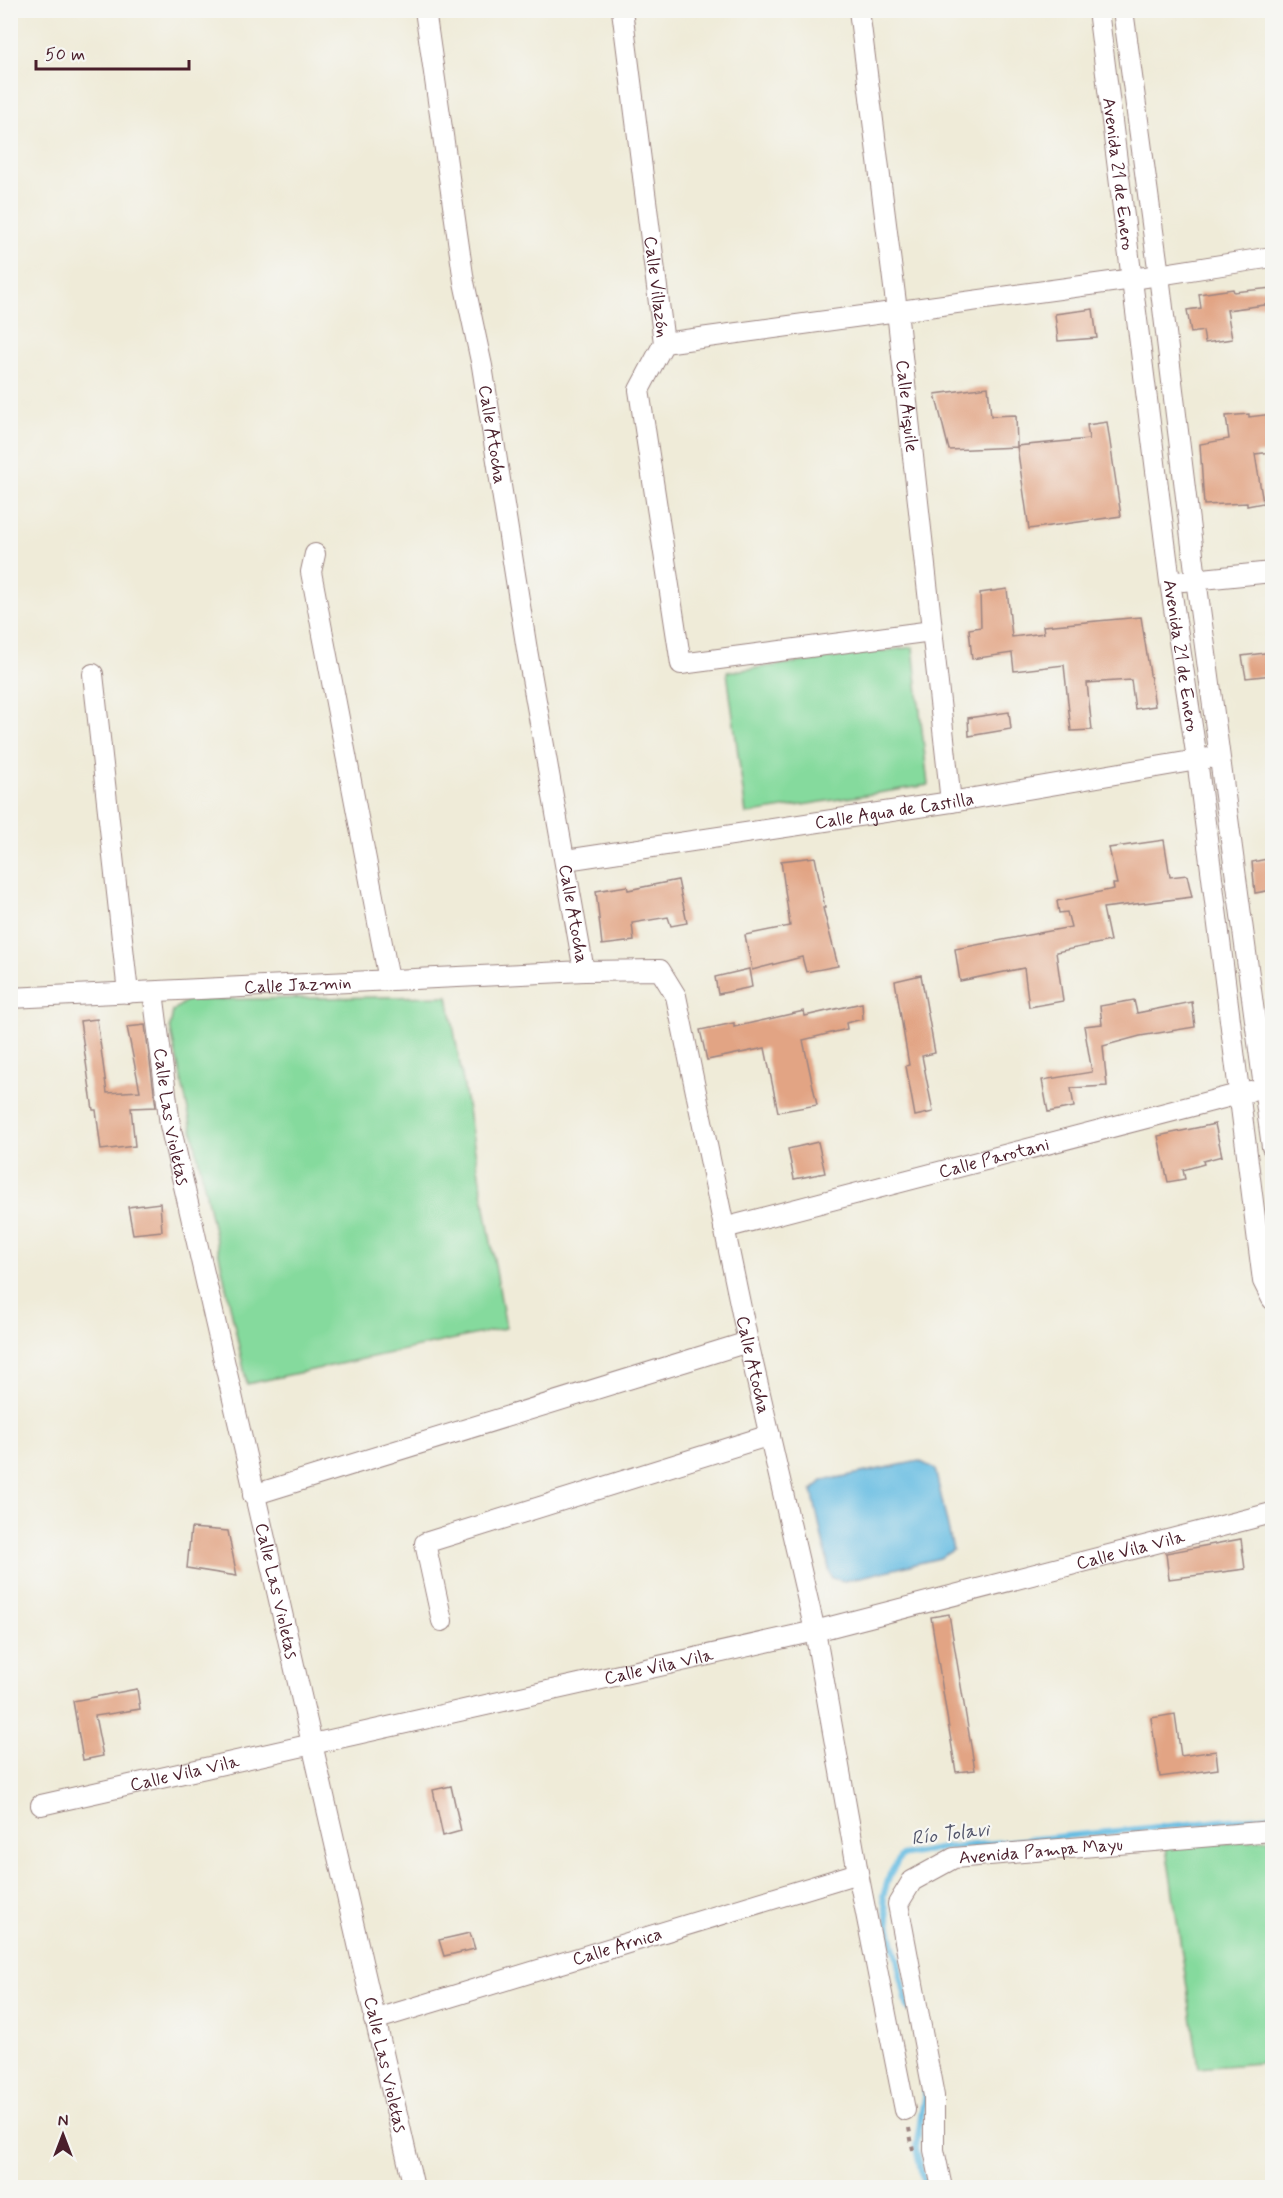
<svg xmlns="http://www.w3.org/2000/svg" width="1283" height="2198" font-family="Mynerve,sans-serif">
	<rect width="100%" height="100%" fill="#f6f6f2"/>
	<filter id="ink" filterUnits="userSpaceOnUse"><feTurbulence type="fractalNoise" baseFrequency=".0167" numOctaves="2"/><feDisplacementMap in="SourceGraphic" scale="12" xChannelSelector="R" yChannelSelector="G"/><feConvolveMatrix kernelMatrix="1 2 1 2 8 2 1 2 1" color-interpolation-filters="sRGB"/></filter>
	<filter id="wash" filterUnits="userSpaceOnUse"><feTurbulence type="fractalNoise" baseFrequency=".008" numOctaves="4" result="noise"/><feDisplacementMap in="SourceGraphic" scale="24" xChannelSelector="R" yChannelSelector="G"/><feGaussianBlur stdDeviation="1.35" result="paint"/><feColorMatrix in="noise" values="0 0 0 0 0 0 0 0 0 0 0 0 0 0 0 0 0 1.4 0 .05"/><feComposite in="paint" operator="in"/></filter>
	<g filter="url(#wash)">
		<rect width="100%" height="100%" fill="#efebd8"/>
		<!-- green -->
		<path fill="#85da9d" stroke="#687c64" stroke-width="1.5" d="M913 647 928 785 746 814 727 672Z
			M448 996 506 1328 247 1384 170 1027 173 1011 187 1000Z
			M1269 1839 1272 1866V2062L1199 2068 1166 1847Z"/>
		<!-- water -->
		<path fill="#65bce2" stroke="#586e86" stroke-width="1.5" d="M919 1461 935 1469 953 1550 940 1558 844 1581 831 1578 812 1491 822 1481Z"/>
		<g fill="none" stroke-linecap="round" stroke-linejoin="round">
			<!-- stream -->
			<path stroke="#65bce2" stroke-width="6" d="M908 2008 883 1896 890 1874 901 1856 944 1848 1272 1816
				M925 2188 916 2148 925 2092"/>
		</g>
		<g id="blocks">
			<!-- building -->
			<path fill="#e2a484" d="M1272 288V304L1227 310 1232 339 1205 343 1203 331 1191 333 1187 310 1201 308 1199 294 1233 289 1234 292Z
				M1093 309 1097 338 1058 341 1055 314Z
				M988 387 991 416 1016 415 1017 447 949 450 935 394Z
				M1249 414V417L1272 414V452L1255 454 1263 503 1247 506V503L1204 505 1200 444 1229 439 1226 416Z
				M1107 422 1121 516 1029 529 1017 446 1089 439 1087 425Z
				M1007 589 1012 637 1044 633 1043 626 1141 617 1155 706 1135 709 1131 680 1087 683 1092 730 1071 731 1064 665 1014 671 1012 653 972 659 969 629 981 627 980 593Z
				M1272 652V675L1246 678 1242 656Z
				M1009 712 1011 729 969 736 968 718Z
				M1164 840 1170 877 1187 875 1192 897 1103 908 1110 941 1056 952 1063 1001 1029 1007 1024 968 960 981 955 949 1071 927 1067 912 1059 913 1057 901 1114 889 1113 884H1117L1109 848Z
				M815 857 825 908H823L838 966 806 972 802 957 752 970 745 935 790 926 781 861Z
				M1272 858V890L1255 893 1252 862Z
				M678 880 687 923 671 926 668 917 632 923 634 941 602 945 596 891 627 886 628 890Z
				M749 969 752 987 718 994 715 977Z
				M921 975 935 1053 922 1056 933 1112 915 1116 906 1066 909 1065 895 981Z
				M1134 1000 1137 1013 1192 1002 1195 1027 1140 1036 1103 1046 1107 1086 1071 1088 1074 1107 1048 1112 1042 1080 1092 1072 1084 1026 1102 1024 1100 1006Z
				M862 1003 863 1019 846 1023 847 1029 803 1040 817 1105 778 1112 765 1048 707 1060 700 1030 734 1023V1027L804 1011 805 1016Z
				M97 1019 107 1093 140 1091 127 1027 145 1025 156 1107 131 1108 135 1146 101 1150 96 1110H93L80 1021Z
				M1215 1124 1222 1156 1203 1161 1204 1164 1183 1170 1185 1179 1168 1182 1158 1136Z
				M818 1142 825 1173 794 1179 788 1149Z
				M160 1203 162 1231 133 1234 128 1207Z
				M191 1528 228 1531 237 1576 187 1568Z
				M1241 1539 1245 1569 1169 1579 1166 1553Z
				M949 1614 975 1770 956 1772 931 1617Z
				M137 1689 140 1709 95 1716 103 1756 83 1760 73 1701Z
				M1175 1714 1181 1756 1216 1751 1218 1769 1160 1777 1151 1718Z
				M451 1786 461 1831 443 1836 433 1790Z
				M470 1933 475 1949 444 1956 439 1940Z"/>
		</g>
	</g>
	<g filter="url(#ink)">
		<use href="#blocks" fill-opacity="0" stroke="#9c8582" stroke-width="1.5"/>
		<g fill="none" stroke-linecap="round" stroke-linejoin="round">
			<!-- minor casing -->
			<g stroke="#9c8582" stroke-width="22">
				<g id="minor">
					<path id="s1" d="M425 10 464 282 482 366 527 650 584 971"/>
					<path id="s2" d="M622 10 664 343 639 390 681 664 932 631"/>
					<path id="s3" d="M859 10 897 311 951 802"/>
					<path id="s4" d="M1098 10 1170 582 1197 759 1263 1281 1272 1299"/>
					<path d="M1123 10 1159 275 1196 579 1272 1147"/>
					<path d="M664 343 1133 279 1272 257"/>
					<path d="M315 554 311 572 389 980"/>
					<path d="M1183 581 1272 572"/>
					<path d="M93 674 128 993"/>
					<path id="s5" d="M566 860 951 802 1209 758"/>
					<path id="s6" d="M153 992 170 1125 414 2188"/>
					<path id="s7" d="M10 998 584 971 660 970 676 996 748 1342 815 1631 858 1873 905 2110"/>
					<path id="s8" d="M724 1228 1250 1091"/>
					<path d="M253 1495 748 1342"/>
					<path d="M442 1621 425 1543 770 1435"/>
					<path id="s9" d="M41 1805 815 1631 1272 1513"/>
					<path id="s10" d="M374 2020 858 1873"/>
					<path id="s11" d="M942 2188 934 2150V2096L898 1904 912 1881 954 1858 1272 1831"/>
				</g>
			</g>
			<!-- path -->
			<path stroke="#9c8582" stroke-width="4" stroke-dasharray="4.5 4.5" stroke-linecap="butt" d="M909 2128 913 2150"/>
			<!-- minor -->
			<use href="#minor" stroke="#fff" stroke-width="20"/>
		</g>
	</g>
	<g text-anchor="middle" stroke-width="4.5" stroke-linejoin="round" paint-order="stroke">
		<!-- street labels -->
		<g font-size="18" fill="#4a1f2b" stroke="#f6f6f2">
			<text dy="6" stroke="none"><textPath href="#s4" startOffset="165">Avenida 21 de Enero</textPath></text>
			<text dy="6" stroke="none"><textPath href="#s2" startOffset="279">Calle Villazón</textPath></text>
			<text dy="6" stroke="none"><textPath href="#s3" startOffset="399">Calle Aiquile</textPath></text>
			<text dy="6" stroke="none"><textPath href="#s1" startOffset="430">Calle Atocha</textPath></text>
			<text dy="6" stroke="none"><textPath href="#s4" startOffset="651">Avenida 21 de Enero</textPath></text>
			<text dy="6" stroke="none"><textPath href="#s5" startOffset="332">Calle Agua de Castilla</textPath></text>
			<text dy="6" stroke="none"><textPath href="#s1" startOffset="916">Calle Atocha</textPath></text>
			<text dy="6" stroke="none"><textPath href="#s7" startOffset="288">Calle Jazmin</textPath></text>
			<text dy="6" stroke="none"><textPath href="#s6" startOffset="126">Calle Las Violetas</textPath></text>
			<text dy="6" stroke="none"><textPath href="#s8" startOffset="279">Calle Parotani</textPath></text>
			<text dy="6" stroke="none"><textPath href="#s7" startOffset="1058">Calle Atocha</textPath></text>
			<text dy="6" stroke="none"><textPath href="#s9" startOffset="1119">Calle Vila Vila</textPath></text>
			<text dy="6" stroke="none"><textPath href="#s6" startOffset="612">Calle Las Violetas</textPath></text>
			<text dy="6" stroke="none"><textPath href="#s9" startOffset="633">Calle Vila Vila</textPath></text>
			<text dy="6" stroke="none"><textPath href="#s9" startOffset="147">Calle Vila Vila</textPath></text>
			<text dy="6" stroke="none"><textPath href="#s11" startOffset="450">Avenida Pampa Mayu</textPath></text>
			<text dy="6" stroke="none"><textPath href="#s10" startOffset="254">Calle Arnica</textPath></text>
			<text dy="6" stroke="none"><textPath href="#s6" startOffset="1098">Calle Las Violetas</textPath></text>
		</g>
		<!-- water labels -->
		<g font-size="20" font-style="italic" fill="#53566b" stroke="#f6f6f2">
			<text transform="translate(950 1833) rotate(-7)" y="7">Río Tolavi</text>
		</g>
	</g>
	<!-- margin -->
	<rect width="1283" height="2198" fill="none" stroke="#f6f6f2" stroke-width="36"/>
	<!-- north arrow -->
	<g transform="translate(63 2135)" stroke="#f6f6f2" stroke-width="4.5" paint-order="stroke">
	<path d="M0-4.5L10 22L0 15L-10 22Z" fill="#4a1f2b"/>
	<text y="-9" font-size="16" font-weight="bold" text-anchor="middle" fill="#4a1f2b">N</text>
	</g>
	<!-- scale -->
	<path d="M36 60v9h153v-9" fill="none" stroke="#4a1f2b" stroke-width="3"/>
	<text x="45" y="60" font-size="18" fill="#4a1f2b" stroke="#f6f6f2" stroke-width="4.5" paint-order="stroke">50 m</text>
</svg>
